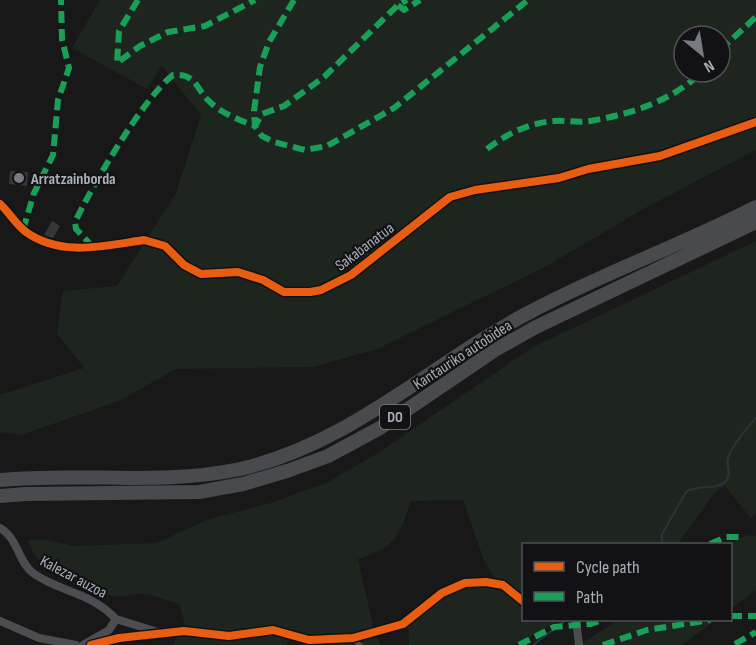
<svg xmlns="http://www.w3.org/2000/svg" width="756" height="645" font-family="'Sofia Sans Condensed',sans-serif">
	<rect width="100%" height="100%" fill="#181818"/>
	<!-- green -->
	<path fill="#1d251e" fill-rule="evenodd" d="M100 0H756V150L647 207 545 267 377 349 313 367 176 369 119 401 21 435 0 432V395L84 368 57 333 63 291 117 286 176 193 201 115 162 66 147 89 72 48ZM684 36H720V72H684Z
		M756 241V514L751 518 725 486 715 492 678 544H524V620H586L556 622 514 645H409L408 624C441 596 455 580 502 588L485 563 463 500 411 501C399 537 395 548 358 559L374 630 381 645H316L289 640 286 645H172L185 624 179 604C167 601 154 595 143 594 133 594 124 597 114 596 84 592 36 571 28 540H47L74 546 157 543 206 520 271 503 328 482 378 453 533 347Z
		M748 535 756 536V590L731 609 730 544H728Z
		M618 620H716L682 645H579Z"/>
	<g fill="none" stroke-linecap="round" stroke-linejoin="round">
		<!-- stream -->
		<path stroke="#2a343a" stroke-width="2" d="M662 544V534L686 492C697 484 717 491 726 481 732 474 726 465 728 458 732 445 747 428 756 418
			M533 645 566 620"/>
	</g>
	<!-- building -->
	<path fill="#363637" d="M10 171 28 172 27 186 9 184Z
		M52 221 60 226 53 238 44 235Z"/>
	<g fill="none" stroke-linecap="round" stroke-linejoin="round">
		<!-- service -->
		<path stroke="#4c4d51" stroke-width="4" d="M351 639 361 645"/>
		<!-- minor -->
		<path stroke="#4c4d51" stroke-width="8" d="M0 204C9 212 16 225 26 232 61 257 103 246 144 240L165 246 184 265 201 274 238 272 263 280 284 292H310L321 290 351 275 450 197 475 190 559 178 588 169 660 156 756 122
			M0 528C18 538 18 562 33 573 59 592 91 592 116 619L109 630 83 645
			M116 619 161 633
			M576 620 579 645
			M0 621 39 638 76 645
			M91 645 119 638 184 631 229 636 273 630 309 640 353 638 403 624 442 593 465 583 486 582 503 585 524 602"/>
		<!-- motorway -->
		<path stroke="#494a4d" stroke-width="14" d="M0 480C80 472 161 486 240 469 351 444 432 363 530 312 603 273 682 245 756 207
			M0 496 26 494 199 492 243 484 287 471 328 456 380 428 495 350 536 327 756 222"/>
		<!-- quiet -->
		<path stroke="#1a9f57" stroke-width="6" stroke-dasharray="12 6" stroke-linecap="butt" d="M138 0 119 31 117 63 140 46 168 32 205 26 255 0
			M294 0 269 42 260 67 254 111 255 126 262 136 274 142 305 150 327 146 394 108 528 0
			M398 5 404 10 420 0
			M720 50 756 17
			M487 149C506 134 529 123 554 121 566 120 578 123 590 121 632 114 671 101 702 72
			M23 230 34 193 53 155 58 100 69 68 62 39 61 0
			M93 247 76 229 75 222C92 186 144 97 173 75 196 73 196 89 209 101 219 112 241 121 255 126L262 114 284 106 324 77 398 5 407 0
			M710 544 726 537H740
			M730 616H756
			M735 644 756 632
			M519 645 554 627 591 624 602 620
			M603 645 647 630 710 620"/>
		<!-- cycleway casing -->
		<g stroke="#121214" stroke-width="11">
			<path id="cycleway" d="M0 204C9 212 16 225 26 232 61 257 103 246 144 240L165 246 184 265 201 274 238 272 263 280 284 292H310L321 290 351 275 450 197 475 190 559 178 588 169 660 156 756 122
				M91 645 119 638 184 631 229 636 273 630 309 640 353 638 403 624 442 593 465 583 486 582 503 585 524 602"/>
		</g>
		<!-- cycleway -->
		<use href="#cycleway" stroke="#e95d12" stroke-width="8"/>
	</g>
	<!-- markers -->
	<circle fill="#767a81" stroke="#121214" stroke-width="2" cx="19" cy="178" r="6"/>
	<g text-anchor="middle" stroke-width="4.5" stroke-linejoin="round" paint-order="stroke">
		<!-- shield labels -->
		<rect fill="#121214" stroke="#7b8088" stroke-width="1.5" x="380" y="405" width="30" height="24" rx="4.5"/>
		<g font-size="15" font-weight="bold" fill="#a8afb9">
			<text x="395" y="422">DO</text>
		</g>
		<!-- poi labels -->
		<g font-size="16" font-weight="bold" fill="#a8afb9" stroke="#121214" text-anchor="start">
			<text x="31" y="184">Arratzainborda</text>
		</g>
		<!-- street labels -->
		<g font-size="16" fill="#a8afb9" stroke="#121214">
			<text transform="translate(364 246) rotate(-37)" y="6">Sakabanatua</text>
			<text transform="translate(462 354) rotate(-33)" y="6">Kantauriko autobidea</text>
			<text transform="translate(74 576) rotate(28)" y="6">Kalezar auzoa</text>
		</g>
	</g>
	<!-- legend -->
	<rect x="522" y="543" width="210" height="78" fill="#121214" stroke="#4e5156" stroke-width="1.5"/>
	<rect x="534" y="562" width="30" height="9" fill="#e95d12" stroke="#4e5156" stroke-width="1.5"/>
	<text x="576" y="573" font-size="18" fill="#a8afb9">Cycle path</text>
	<rect x="534" y="592" width="30" height="9" fill="#1a9f57" stroke="#4e5156" stroke-width="1.5"/>
	<text x="576" y="603" font-size="18" fill="#a8afb9">Path</text>
	<!-- north arrow -->
	<g transform="translate(702 54) rotate(150)"><circle r="28" fill="#121214" stroke="#4e5156" stroke-width="1.5"/>
	<path d="M0-4.5L10 22L0 15L-10 22Z" fill="#767a81"/>
	<text y="-9" font-size="16" font-weight="bold" text-anchor="middle" fill="#a8afb9">N</text>
	</g>
</svg>
